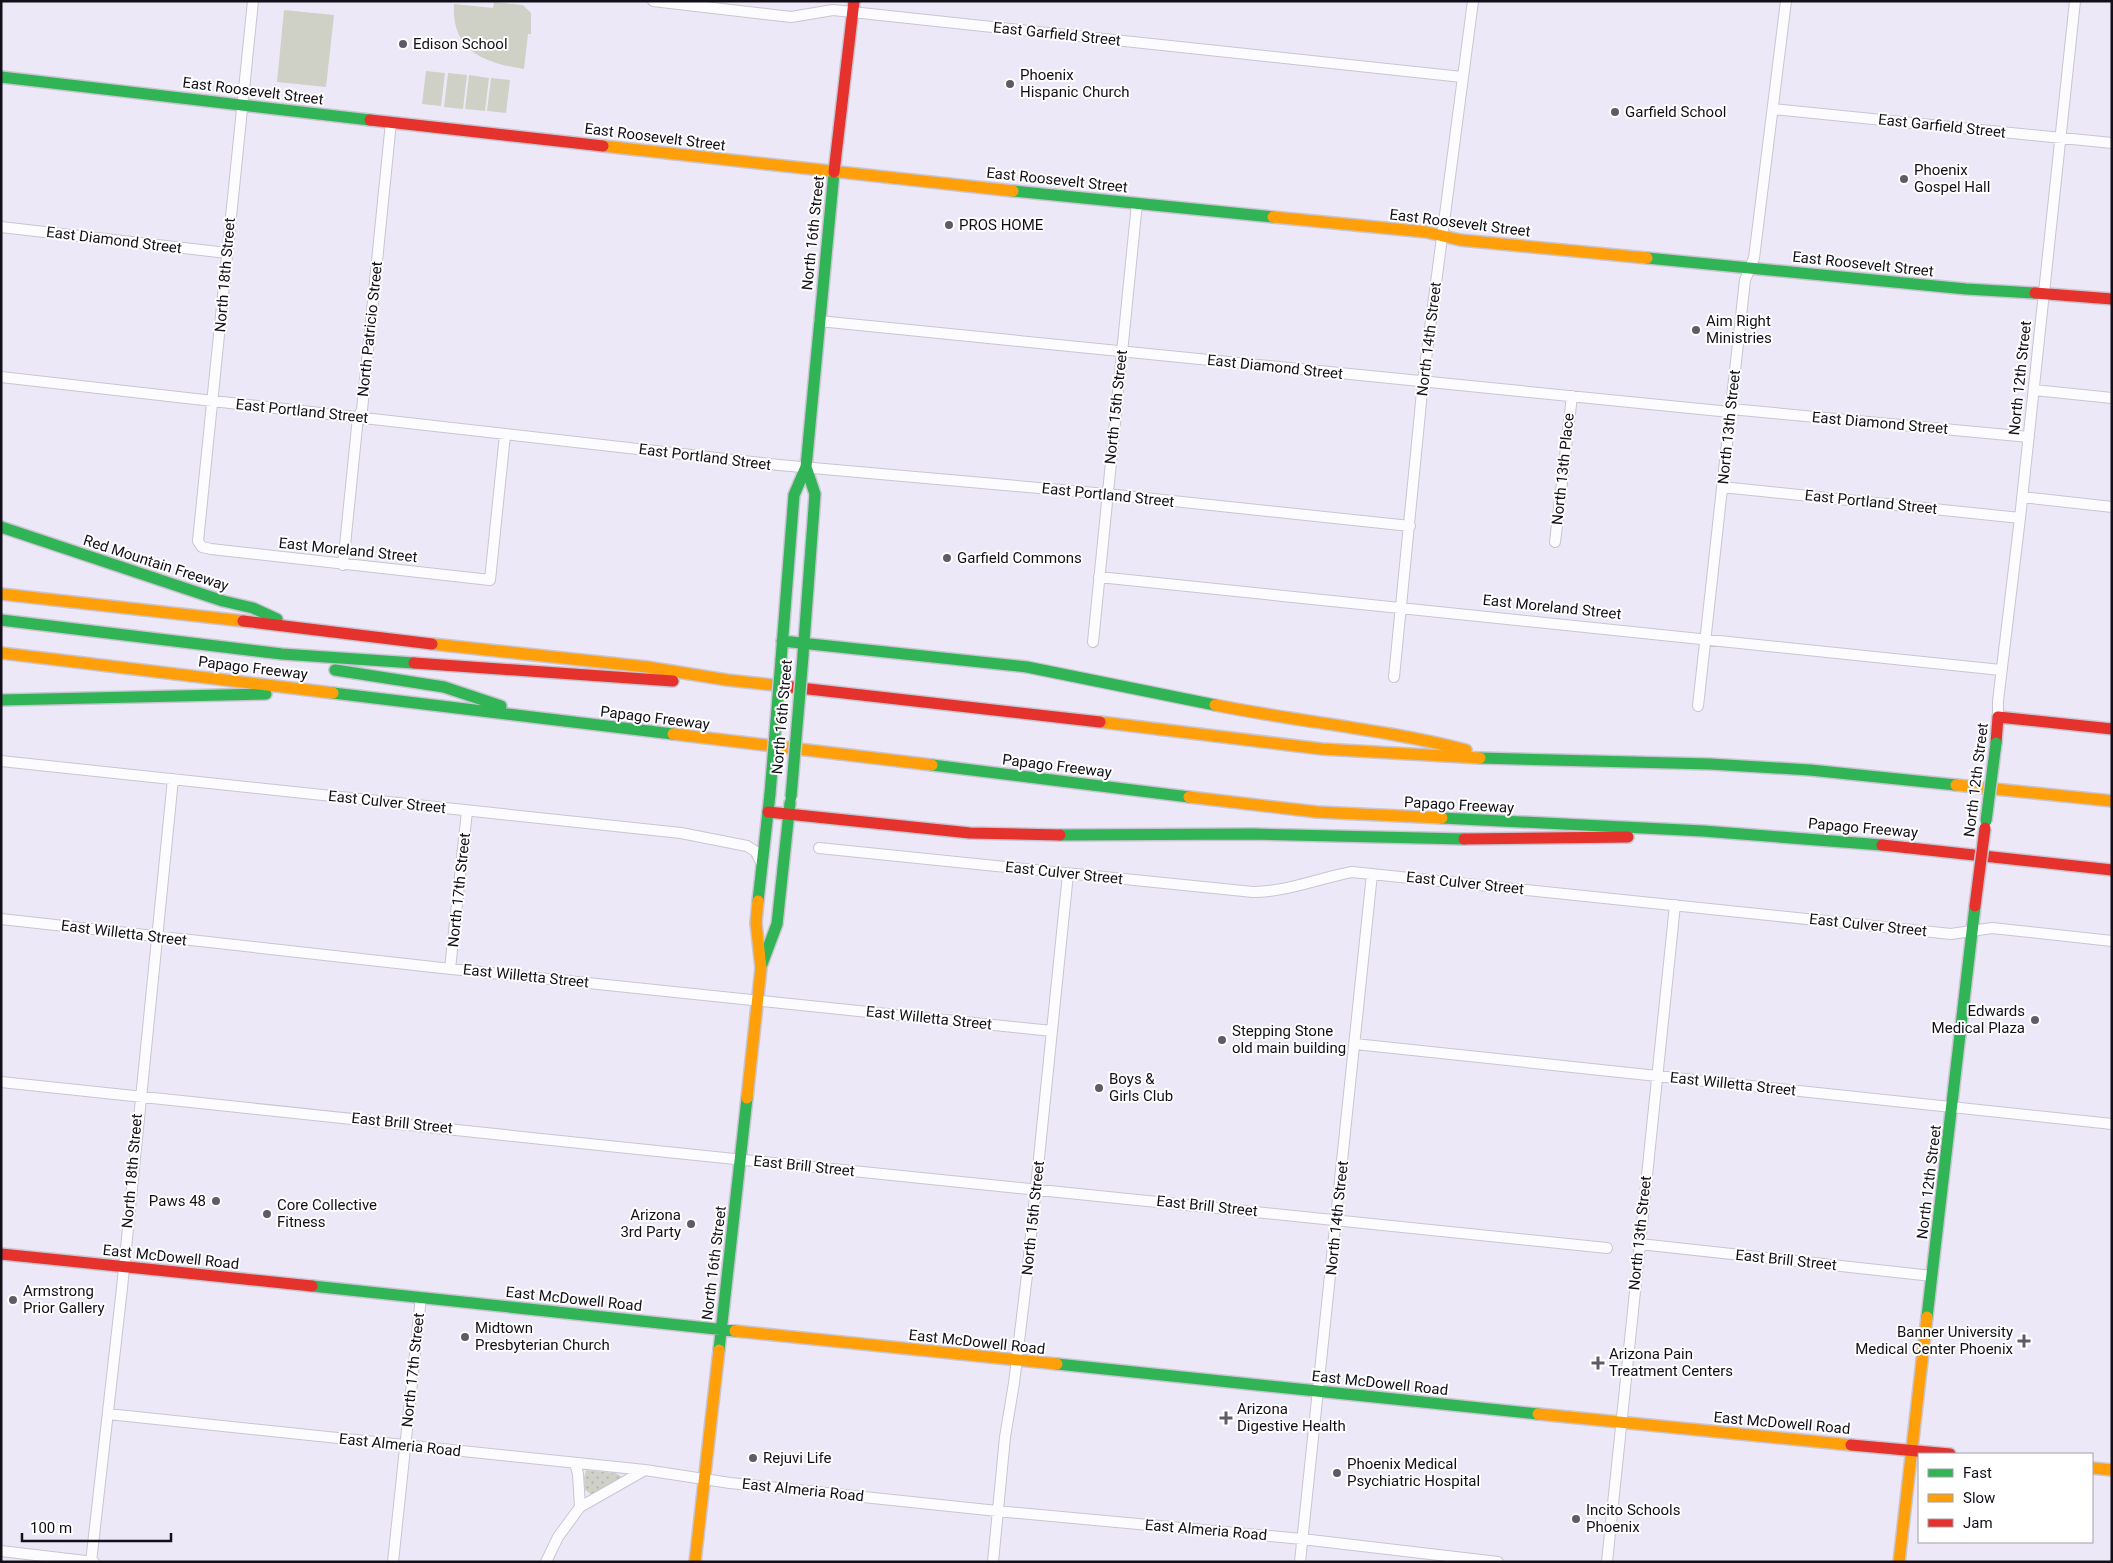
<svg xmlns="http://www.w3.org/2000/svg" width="2113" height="1563" font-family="Roboto,sans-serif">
	<defs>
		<pattern id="grass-dots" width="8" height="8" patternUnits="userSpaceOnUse" patternTransform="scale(1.25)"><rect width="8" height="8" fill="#cfd1c6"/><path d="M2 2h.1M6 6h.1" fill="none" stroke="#b1b2a9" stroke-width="1.8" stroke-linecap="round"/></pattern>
	</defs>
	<rect width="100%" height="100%" fill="#ede8f8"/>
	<!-- grass -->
	<path fill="url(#grass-dots)" d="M586 1470 615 1473 621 1476 619 1479 592 1495 585 1490 584 1478Z"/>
	<!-- green -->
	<path fill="#cfd1c6" d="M494 2 523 5 531 13V34H528L524 69C485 63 451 51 454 4L493 8Z
		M284 10 334 15 326 87 277 82Z
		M426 71 445 73 441 106 422 104Z
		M448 73 467 75 463 109 444 107Z
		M469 75 489 78 485 111 465 109Z
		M491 78 510 80 506 113 487 111Z"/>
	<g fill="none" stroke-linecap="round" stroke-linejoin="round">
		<!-- street casing -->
		<g stroke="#c9c5d1" stroke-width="12">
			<path id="street" d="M253 1 198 541 202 547 211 549 490 580 505 435
				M653 1 791 17 833 10 1462 77
				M1773 109 2112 143
				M1 227 227 253
				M819 321 1730 412
				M1 377 779 465 1107 494 1410 526
				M2034 390 2112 398
				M1731 409 2029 437
				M1722 487 2020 518
				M2022 497 2112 507
				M1555 542 1572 396
				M343 565 358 417 362 410 391 122
				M1099 577 2001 670
				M1093 642 1137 203
				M1394 677 1423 382 1473 1
				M1698 706 1745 280 1754 258 1786 1
				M1998 717V701L2020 518 2075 1
				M1 761 681 833 747 846 755 851 762 864
				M819 848 1253 892C1287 892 1319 878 1352 872L1951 934 1992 928 2112 941
				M1 919 442 968 1052 1031
				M450 969 467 811
				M1355 1044 2112 1124
				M1 1082 618 1147 1607 1248
				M1640 1244 1932 1276
				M108 1414 645 1470 730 1483 1007 1512 1302 1539 1498 1562
				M575 1463 578 1474 580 1507
				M1 1551 94 1562
				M91 1562 122 1288 173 779
				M393 1562 421 1297
				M546 1562 558 1537 580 1507 645 1470
				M993 1562 1005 1437 1014 1383 1027 1275 1068 874
				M1300 1562 1372 874
				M1607 1562 1675 905"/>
		</g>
		<!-- fast casing -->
		<g stroke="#c9c5d1" stroke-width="14">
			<path id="fast" d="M1 77 370 120
				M1013 191 1273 217
				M1647 258 1966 289 2035 293
				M1 527 223 601 253 608 277 619
				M1 620 282 654 414 663
				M782 641 1027 667 1215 705
				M803 655 815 494 806 467
				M781 660 794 495 806 467 834 172
				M335 670 444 687 501 706
				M333 693 673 734
				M1 700 266 694
				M1480 758 1710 764 1810 770 1956 785
				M932 765 1189 797
				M1442 818 1703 831 1882 845
				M1060 835 1253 834 1464 839
				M758 901 770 794
				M762 964 777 924 790 803
				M312 1286 735 1331
				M1927 1317 1975 906
				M719 1350 747 1098
				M1057 1364 1538 1414"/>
		</g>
		<!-- slow casing -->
		<g stroke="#c9c5d1" stroke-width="14">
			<path id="slow" d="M603 146 1013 191
				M1273 217 1426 232 1460 240 1647 258
				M1 594 243 621
				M432 644 647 667 727 680 791 687
				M1 653 333 693
				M1215 705C1299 722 1384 729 1466 750
				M1100 722 1322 749 1480 758
				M673 734 932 765
				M1956 785 2112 801
				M1189 797 1317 812 1442 818
				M747 1098 761 968 756 923 758 901
				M735 1331 1057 1364
				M1538 1414 1851 1445
				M2092 1468 2112 1470
				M695 1562 719 1350
				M1899 1562 1927 1317"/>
		</g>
		<!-- jam casing -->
		<g stroke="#c9c5d1" stroke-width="14">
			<path id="jam" d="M370 120 603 146
				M834 172 854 1
				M2035 293 2112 299
				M243 621 432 644
				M414 663 673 681
				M791 687 1100 722
				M1996 743 1998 717 2112 729
				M768 812 970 833 1060 835
				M1464 839 1628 837
				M1882 845 2112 870
				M1 1254 312 1286
				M1851 1445 1950 1454"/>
		</g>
		<!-- street -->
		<use href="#street" stroke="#fcfcfe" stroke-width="10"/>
		<!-- fast -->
		<use href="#fast" stroke="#30b455" stroke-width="11"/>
		<!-- slow -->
		<use href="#slow" stroke="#ff9f0a" stroke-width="11"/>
		<!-- jam -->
		<use href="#jam" stroke="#e5322d" stroke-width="11"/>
		<!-- fast-bridge casing -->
		<g stroke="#c9c5d1" stroke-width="14" stroke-linecap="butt">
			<path id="fast-bridge" d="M770 794 781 660
				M791 797 803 656
				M1986 821 1996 743"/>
		</g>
		<!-- jam-bridge casing -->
		<g stroke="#c9c5d1" stroke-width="14" stroke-linecap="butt">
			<path id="jam-bridge" d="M1975 906 1985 828"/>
		</g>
		<!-- fast-bridge -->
		<use href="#fast-bridge" stroke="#30b455" stroke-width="11"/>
		<!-- jam-bridge -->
		<use href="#jam-bridge" stroke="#e5322d" stroke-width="11"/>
	</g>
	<!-- markers -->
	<g fill="#5f5b66" stroke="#fff" stroke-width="2">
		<circle cx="403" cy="44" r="5"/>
		<circle cx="1010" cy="84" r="5"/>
		<circle cx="1615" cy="112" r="5"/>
		<circle cx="1904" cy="179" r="5"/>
		<circle cx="949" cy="225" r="5"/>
		<circle cx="1696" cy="330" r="5"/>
		<circle cx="947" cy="558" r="5"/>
		<circle cx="2035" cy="1020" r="5"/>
		<circle cx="1222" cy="1040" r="5"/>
		<circle cx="1099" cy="1088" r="5"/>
		<circle cx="216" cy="1201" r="5"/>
		<circle cx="267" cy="1214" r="5"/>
		<circle cx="691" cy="1224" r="5"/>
		<circle cx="13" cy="1300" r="5"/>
		<circle cx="465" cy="1337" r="5"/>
		<path d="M2021.5 1333.5h5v5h5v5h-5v5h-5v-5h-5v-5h5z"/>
		<path d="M1595.5 1355.5h5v5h5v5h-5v5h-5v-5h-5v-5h5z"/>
		<path d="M1223.5 1410.5h5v5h5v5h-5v5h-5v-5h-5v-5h5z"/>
		<circle cx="753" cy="1458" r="5"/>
		<circle cx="1337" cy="1473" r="5"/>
		<circle cx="1576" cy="1519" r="5"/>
	</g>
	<g text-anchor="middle" stroke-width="4" stroke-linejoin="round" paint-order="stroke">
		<!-- street labels -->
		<g font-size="15" fill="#120f18" stroke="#fff">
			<text transform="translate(1057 34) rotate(6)" y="5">East Garfield Street</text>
			<text transform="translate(253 91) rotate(7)" y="5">East Roosevelt Street</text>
			<text transform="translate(1942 126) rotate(6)" y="5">East Garfield Street</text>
			<text transform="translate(655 137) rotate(7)" y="5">East Roosevelt Street</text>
			<text transform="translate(1057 180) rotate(6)" y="5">East Roosevelt Street</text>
			<text transform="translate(1460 223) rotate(7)" y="5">East Roosevelt Street</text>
			<text transform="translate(813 233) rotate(-84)" y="5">North 16th Street</text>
			<text transform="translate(114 240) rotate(7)" y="5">East Diamond Street</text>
			<text transform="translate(1863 264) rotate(6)" y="5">East Roosevelt Street</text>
			<text transform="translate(225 275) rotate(-85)" y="5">North 18th Street</text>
			<text transform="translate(370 329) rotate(-84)" y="5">North Patricio Street</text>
			<text transform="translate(1429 339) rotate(-83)" y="5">North 14th Street</text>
			<text transform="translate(1275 367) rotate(6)" y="5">East Diamond Street</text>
			<text transform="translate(2020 378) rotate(-84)" y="5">North 12th Street</text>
			<text transform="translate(1116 407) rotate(-84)" y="5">North 15th Street</text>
			<text transform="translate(302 411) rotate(6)" y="5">East Portland Street</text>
			<text transform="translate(1880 423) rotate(5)" y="5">East Diamond Street</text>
			<text transform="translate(1729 427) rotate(-84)" y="5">North 13th Street</text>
			<text transform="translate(705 457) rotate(7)" y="5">East Portland Street</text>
			<text transform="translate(1563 469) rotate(-84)" y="5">North 13th Place</text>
			<text transform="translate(1108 495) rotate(6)" y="5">East Portland Street</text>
			<text transform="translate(1871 502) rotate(6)" y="5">East Portland Street</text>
			<text transform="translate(348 550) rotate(6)" y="5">East Moreland Street</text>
			<text transform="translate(156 563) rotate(18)" y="5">Red Mountain Freeway</text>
			<text transform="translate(1552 607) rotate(6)" y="5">East Moreland Street</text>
			<text transform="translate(253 668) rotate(7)" y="5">Papago Freeway</text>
			<text transform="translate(782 717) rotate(-85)" y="5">North 16th Street</text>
			<text transform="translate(655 718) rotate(7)" y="5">Papago Freeway</text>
			<text transform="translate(1057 766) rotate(7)" y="5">Papago Freeway</text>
			<text transform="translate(1976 780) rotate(-83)" y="5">North 12th Street</text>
			<text transform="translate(387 802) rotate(6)" y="5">East Culver Street</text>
			<text transform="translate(1459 805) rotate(3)" y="5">Papago Freeway</text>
			<text transform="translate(1863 828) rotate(5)" y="5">Papago Freeway</text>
			<text transform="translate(1064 873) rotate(6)" y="5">East Culver Street</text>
			<text transform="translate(1465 883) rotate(6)" y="5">East Culver Street</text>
			<text transform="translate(459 890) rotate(-84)" y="5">North 17th Street</text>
			<text transform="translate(1868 925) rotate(6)" y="5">East Culver Street</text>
			<text transform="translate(124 933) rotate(7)" y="5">East Willetta Street</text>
			<text transform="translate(526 976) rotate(6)" y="5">East Willetta Street</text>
			<text transform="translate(929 1018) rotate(6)" y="5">East Willetta Street</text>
			<text transform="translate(1733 1084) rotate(6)" y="5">East Willetta Street</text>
			<text transform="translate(402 1123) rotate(6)" y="5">East Brill Street</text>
			<text transform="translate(804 1166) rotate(6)" y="5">East Brill Street</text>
			<text transform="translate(132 1171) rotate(-85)" y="5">North 18th Street</text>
			<text transform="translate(1929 1182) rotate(-83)" y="5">North 12th Street</text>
			<text transform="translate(1207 1206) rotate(6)" y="5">East Brill Street</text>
			<text transform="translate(1033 1218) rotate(-84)" y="5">North 15th Street</text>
			<text transform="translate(1337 1218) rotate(-84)" y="5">North 14th Street</text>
			<text transform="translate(1640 1233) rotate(-84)" y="5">North 13th Street</text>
			<text transform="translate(171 1257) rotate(6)" y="5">East McDowell Road</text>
			<text transform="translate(1786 1260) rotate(6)" y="5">East Brill Street</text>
			<text transform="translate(714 1263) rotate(-83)" y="5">North 16th Street</text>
			<text transform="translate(574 1299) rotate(6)" y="5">East McDowell Road</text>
			<text transform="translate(977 1342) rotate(6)" y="5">East McDowell Road</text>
			<text transform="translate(413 1370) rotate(-84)" y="5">North 17th Street</text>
			<text transform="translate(1380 1383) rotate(6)" y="5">East McDowell Road</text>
			<text transform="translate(1782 1423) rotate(5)" y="5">East McDowell Road</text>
			<text transform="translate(400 1445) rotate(6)" y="5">East Almeria Road</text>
			<text transform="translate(803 1490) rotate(6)" y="5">East Almeria Road</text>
			<text transform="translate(1206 1530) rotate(5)" y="5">East Almeria Road</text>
		</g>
		<!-- poi labels -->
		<g font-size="15" fill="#120f18" stroke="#fff" text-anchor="start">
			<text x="413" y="49">Edison School</text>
			<text x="1020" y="80">Phoenix<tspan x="1020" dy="17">Hispanic Church</tspan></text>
			<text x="1625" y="117">Garfield School</text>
			<text x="1914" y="175">Phoenix<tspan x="1914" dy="17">Gospel Hall</tspan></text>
			<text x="959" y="230">PROS HOME</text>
			<text x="1706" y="326">Aim Right<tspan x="1706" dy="17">Ministries</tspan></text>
			<text x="957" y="563">Garfield Commons</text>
			<text x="2025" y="1016" text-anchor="end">Edwards<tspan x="2025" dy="17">Medical Plaza</tspan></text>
			<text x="1232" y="1036">Stepping Stone<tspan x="1232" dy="17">old main building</tspan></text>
			<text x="1109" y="1084">Boys &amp;<tspan x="1109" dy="17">Girls Club</tspan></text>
			<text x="206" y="1206" text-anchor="end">Paws 48</text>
			<text x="277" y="1210">Core Collective<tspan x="277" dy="17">Fitness</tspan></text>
			<text x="681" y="1220" text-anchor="end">Arizona<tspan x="681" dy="17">3rd Party</tspan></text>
			<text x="23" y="1296">Armstrong<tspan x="23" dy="17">Prior Gallery</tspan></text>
			<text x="475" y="1333">Midtown<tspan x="475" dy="17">Presbyterian Church</tspan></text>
			<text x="2013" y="1337" text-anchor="end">Banner University<tspan x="2013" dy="17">Medical Center Phoenix</tspan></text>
			<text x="1609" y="1359">Arizona Pain<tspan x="1609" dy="17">Treatment Centers</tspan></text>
			<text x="1237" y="1414">Arizona<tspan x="1237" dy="17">Digestive Health</tspan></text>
			<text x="763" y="1463">Rejuvi Life</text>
			<text x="1347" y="1469">Phoenix Medical<tspan x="1347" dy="17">Psychiatric Hospital</tspan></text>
			<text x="1586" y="1515">Incito Schools<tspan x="1586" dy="17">Phoenix</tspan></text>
		</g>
	</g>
	<!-- border -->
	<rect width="2113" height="1563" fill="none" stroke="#120f18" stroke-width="5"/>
	<!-- legend -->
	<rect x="1918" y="1453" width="175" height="90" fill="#ffffff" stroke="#a09fa3"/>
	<rect x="1928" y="1469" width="25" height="8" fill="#30b455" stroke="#a09fa3"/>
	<text x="1963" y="1478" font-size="15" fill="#120f18">Fast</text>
	<rect x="1928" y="1494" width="25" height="8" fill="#ff9f0a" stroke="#a09fa3"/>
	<text x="1963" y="1503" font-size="15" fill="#120f18">Slow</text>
	<rect x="1928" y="1519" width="25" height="8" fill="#e5322d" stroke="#a09fa3"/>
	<text x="1963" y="1528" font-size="15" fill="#120f18">Jam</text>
	<!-- scale -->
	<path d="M22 1533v8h149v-8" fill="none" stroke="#120f18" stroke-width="2.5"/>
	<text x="30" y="1533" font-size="15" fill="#120f18" stroke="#ffffff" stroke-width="4" paint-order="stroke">100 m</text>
</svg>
